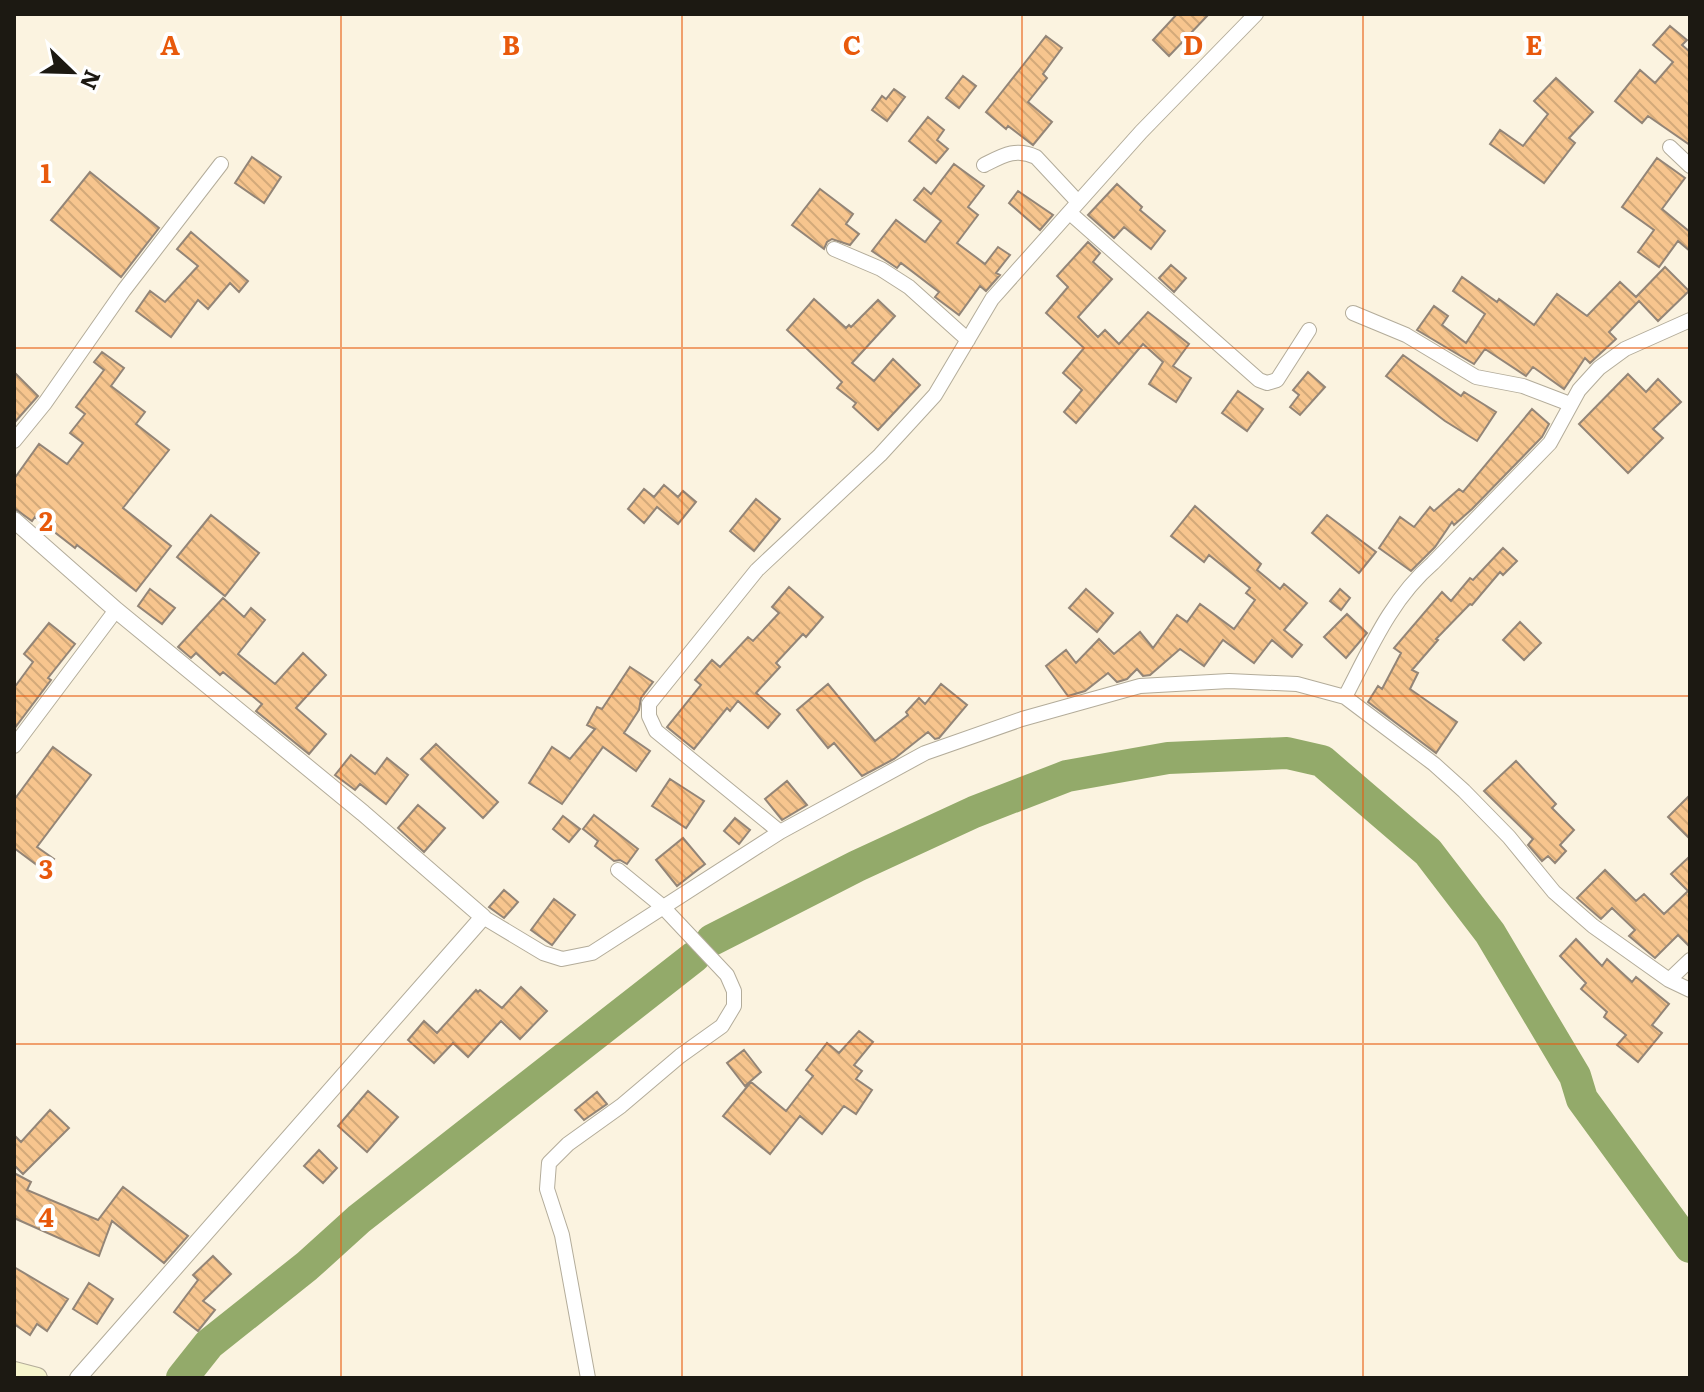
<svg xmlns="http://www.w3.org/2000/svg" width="1704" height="1392" font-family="Literata,serif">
	<defs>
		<pattern id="building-back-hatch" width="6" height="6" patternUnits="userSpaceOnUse" patternTransform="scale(2)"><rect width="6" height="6" fill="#f7c58e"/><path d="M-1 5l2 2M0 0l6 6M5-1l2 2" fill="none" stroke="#d3a979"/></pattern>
	</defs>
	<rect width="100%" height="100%" fill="#fbf3e0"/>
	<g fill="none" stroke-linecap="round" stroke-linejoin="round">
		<!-- river -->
		<path stroke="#93aa6a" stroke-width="32" d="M712 940 857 866 974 812 1067 776 1168 758 1287 753 1322 761 1428 852 1490 933 1575 1076 1582 1099 1690 1247
			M182 1378 209 1344 307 1266 359 1219 694 957"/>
	</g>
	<!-- building -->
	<path fill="url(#building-back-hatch)" stroke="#938577" stroke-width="2" d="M1177 14H1209L1169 56 1153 40Z
		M1670 26 1687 40 1682 45 1690 52V145L1648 116 1642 123 1615 101 1640 70 1655 83 1673 62 1653 45Z
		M1046 36 1062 48 1043 74 1047 78 1028 102 1052 122 1033 145 1008 126 1006 129 986 112Z
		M963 76 976 86 959 108 946 98Z
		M1556 78 1593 112 1569 138 1575 143 1544 183 1490 144 1500 130 1523 146 1548 114 1534 101Z
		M894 89 905 97 887 121 872 110 882 96 886 99Z
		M928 117 944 130 937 140 948 149 936 163 909 141Z
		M252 157 281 177 264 203 235 183Z
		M1657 158 1685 178 1662 209 1690 232V251L1678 241 1659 267 1638 252 1654 230 1622 207Z
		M954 164 984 186 968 207 978 215 957 243 985 264 998 247 1010 255 996 273 1000 275 986 291 980 286 959 315 935 297 939 292 901 263 897 268 872 251 896 220 925 242 941 221 914 200 924 188 931 194Z
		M90 172 159 228 121 277 51 220Z
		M1117 184 1142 207 1140 210 1165 231 1151 249 1124 227 1114 238 1088 215Z
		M820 189 853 214 846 224 859 234 850 245 832 239 827 242 824 249 792 225Z
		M1018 191 1053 215 1040 230 1009 203Z
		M191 232 248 281 239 292 230 283 208 309 198 300 171 337 136 311 150 291 165 302 198 266 177 249Z
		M1088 242 1100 253 1093 262 1112 279 1078 317 1098 337 1105 330 1119 344 1148 312 1189 344 1173 366 1191 378 1176 402 1149 384 1163 362 1143 344 1076 423 1064 412 1082 390 1063 373 1084 348 1046 313 1068 287 1057 276Z
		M1171 265 1186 278 1174 292 1159 278Z
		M1665 267 1689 291 1658 321 1639 301 1609 332 1616 339 1590 363 1585 358 1564 389 1533 367 1526 376 1485 349 1474 364 1417 330 1434 306 1448 316 1442 325 1466 343 1485 314 1453 291 1462 277 1497 302 1499 299 1534 325 1557 294 1587 316 1620 282 1636 297Z
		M814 299 846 328 849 325 851 327 878 300 895 316 852 363 874 381 893 359 920 385 878 430 853 407 856 403 837 388 842 382 787 330Z
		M102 352 124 368 111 386 145 412 136 424 169 450 123 508 171 546 136 591 77 545 75 548 35 517 32 521 14 508V479L39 444 67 464 83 443 70 433 85 414 76 407 104 370 94 362Z
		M1403 355 1461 396 1464 392 1496 412 1477 441 1445 421 1386 376Z
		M14 372 38 396 14 423Z
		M1308 372 1325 387 1300 415 1290 407 1299 395 1293 390Z
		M1628 374 1646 392 1658 379 1681 402 1653 429 1663 438 1628 473 1579 424Z
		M1238 391 1263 409 1247 431 1222 413Z
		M1532 409 1549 424 1542 437 1472 509 1454 525 1452 522 1435 547 1411 571 1379 548 1400 517 1414 527 1430 507 1434 511 1459 489 1463 492Z
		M664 485 678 497 683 491 696 502 678 524 657 507 644 523 628 509 644 489 654 497Z
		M756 499 780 519 754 551 730 531Z
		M1195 506 1261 564 1257 570 1280 589 1284 584 1307 603 1284 630 1302 645 1292 657 1272 640 1254 663 1223 640 1204 666 1180 649 1150 675 1143 676 1137 669 1127 679 1117 682 1108 673 1085 691 1068 696 1046 666 1066 650 1076 663 1099 639 1114 654 1140 632 1153 648 1177 615 1187 622 1200 604 1234 629 1255 600 1246 593 1250 588 1209 555 1204 562 1171 536Z
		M211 515 259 553 225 596 177 557Z
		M1327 515 1376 552 1359 573 1312 533Z
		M1503 548 1517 561 1503 575 1500 572 1472 605 1470 604 1436 639 1438 640 1412 670 1418 673 1410 689 1457 722 1436 753 1368 702 1378 686 1382 689 1401 653 1394 648 1442 592 1451 601 1470 578 1473 580Z
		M789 587 823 617 806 637 803 634 776 663 780 667 756 693 780 714 768 728 738 701 730 711 727 708 694 749 667 727 701 685 695 680 712 660 720 667 748 637 753 641 779 613 772 607Z
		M150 589 175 608 162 624 138 606Z
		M1086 589 1113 613 1097 632 1069 608Z
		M1340 589 1350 598 1341 610 1330 601Z
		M223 598 244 617 251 608 265 620 238 654 275 684 303 653 326 675 296 708 326 734 309 754 256 711 262 704 223 672 220 675 196 653 191 658 178 647Z
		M1347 614 1367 633 1346 658 1324 637Z
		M1520 622 1541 643 1524 660 1503 640Z
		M49 623 75 644 48 678 51 680 14 729V688L33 662 24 654Z
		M630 667 653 682 641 698 639 710 624 733 650 751 636 771 603 747 562 804 529 783 552 747 570 759 595 729 587 725 597 707 602 709Z
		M828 684 875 741 908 715 906 712 919 698 925 704 941 684 967 705 939 738 935 739 928 732 894 759 862 776 834 743 828 748 797 710Z
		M436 744 498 802 483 818 421 759Z
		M53 747 91 775 37 847 54 859 45 871 14 848V800Z
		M351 755 375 774 387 758 408 775 386 804 360 784 355 790 335 775Z
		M1516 761 1556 804 1552 808 1574 830 1560 845 1566 851 1555 863 1548 856 1542 861 1528 845 1533 839 1484 791Z
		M670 779 704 801 686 828 652 806Z
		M787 781 807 805 782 820 765 799Z
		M1690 795V839L1668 817Z
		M418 805 445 828 424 852 398 828Z
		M594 815 638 849 627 864 620 860 614 861 595 846 598 841 583 829Z
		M563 816 580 829 569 842 553 829Z
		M735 818 750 830 739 844 724 831Z
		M683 838 705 864 677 886 656 860Z
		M1690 856V947L1678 935 1655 958 1629 936 1635 930 1612 908 1601 919 1577 898 1605 870 1636 901 1644 894 1664 914 1688 891 1671 874Z
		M504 890 518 902 504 918 489 907Z
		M554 899 575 915 552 945 531 930Z
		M1576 939 1602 966 1607 959 1632 982 1636 977 1669 1004 1652 1025 1662 1033 1638 1062 1617 1045 1626 1035 1604 1017 1607 1012 1581 989 1586 983 1560 956Z
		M521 987 547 1011 520 1039 501 1021 468 1057 453 1043 434 1063 408 1040 424 1021 437 1033 476 990 478 992 480 990 502 1008Z
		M859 1031 873 1042 854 1065 862 1071 856 1079 872 1090 856 1114 844 1106 822 1134 800 1116 770 1154 723 1116 751 1082 786 1111 813 1076 806 1070 827 1043 839 1053Z
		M744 1050 761 1072 745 1086 727 1063Z
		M368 1091 398 1117 367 1152 338 1126Z
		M597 1092 607 1104 584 1120 575 1110Z
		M50 1110 69 1128 23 1174 14 1165V1135L21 1142Z
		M319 1150 337 1168 323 1183 304 1166Z
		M14 1173 31 1182 27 1190 98 1220 123 1187 188 1236 164 1263 112 1221 99 1256 14 1218Z
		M213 1256 231 1274 203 1301 215 1310 198 1331 174 1312 198 1280 193 1275Z
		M14 1267 68 1299 47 1331 37 1324 30 1335 14 1324Z
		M89 1283 113 1299 97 1324 73 1309Z"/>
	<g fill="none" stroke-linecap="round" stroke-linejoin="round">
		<!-- minor casing -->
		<g stroke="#b3ac9a" stroke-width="16">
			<path id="minor" d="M1670 147 1690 166
				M984 165C1002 156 1016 147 1036 157L1078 202
				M1070 213 1259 380 1267 383 1277 380 1309 330
				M834 249 881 269 909 287 968 340
				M1353 313 1406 335 1476 377 1523 386 1570 404
				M14 441 45 403 124 290 221 164
				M1345 697C1370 649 1391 599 1433 563L1550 443 1579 390 1599 368 1625 349 1690 320
				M14 746 116 610
				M780 832 656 731 649 716V704L757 570 880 455 935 395 992 299 1141 132 1256 14
				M483 917 543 953 562 959 592 953 780 832 925 753 1022 719 1140 686 1229 681 1297 684 1345 697 1434 764 1464 791 1509 837 1554 892 1593 926 1669 980 1690 990
				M1669 980 1690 960
				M588 1378 562 1235 547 1189 549 1163 568 1144 621 1106 680 1056 722 1026 734 1006V991L727 975 662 906 618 870"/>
		</g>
		<!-- tertiary casing -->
		<g stroke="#b3ac9a" stroke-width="18">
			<path id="tertiary" d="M14 520 116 610 363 813 483 917 78 1378"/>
		</g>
		<!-- secondary casing -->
		<g stroke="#b3ac9a" stroke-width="22">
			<path id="secondary" d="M14 1372 37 1378"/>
		</g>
		<!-- minor -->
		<use href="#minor" stroke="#fff" stroke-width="14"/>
		<!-- tertiary -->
		<use href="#tertiary" stroke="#fff" stroke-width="16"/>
		<!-- secondary -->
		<use href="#secondary" stroke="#f6f4cc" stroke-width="20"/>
	</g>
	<!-- grid -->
	<path fill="none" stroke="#e8590c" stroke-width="2" stroke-opacity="0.55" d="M341 14V1378M682 14V1378M1022 14V1378M1363 14V1378M14 348H1690M14 696H1690M14 1044H1690"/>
	<g font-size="26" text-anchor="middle" font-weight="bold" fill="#e8590c" stroke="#fff" stroke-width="8" stroke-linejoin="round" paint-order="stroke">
		<text x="170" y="55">A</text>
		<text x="511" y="55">B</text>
		<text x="852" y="55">C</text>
		<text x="1193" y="55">D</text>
		<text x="1534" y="55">E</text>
		<text x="46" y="183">1</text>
		<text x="46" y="531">2</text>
		<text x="46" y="879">3</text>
		<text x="46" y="1227">4</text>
	</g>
	<!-- border -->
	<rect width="1704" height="1392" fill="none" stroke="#1c1912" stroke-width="32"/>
	<!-- north arrow -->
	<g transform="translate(72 72) rotate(113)" stroke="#ffffff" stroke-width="6" paint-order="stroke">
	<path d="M0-6L14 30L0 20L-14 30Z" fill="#1c1912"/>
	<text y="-12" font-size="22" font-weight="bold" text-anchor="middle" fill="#1c1912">N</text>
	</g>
</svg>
